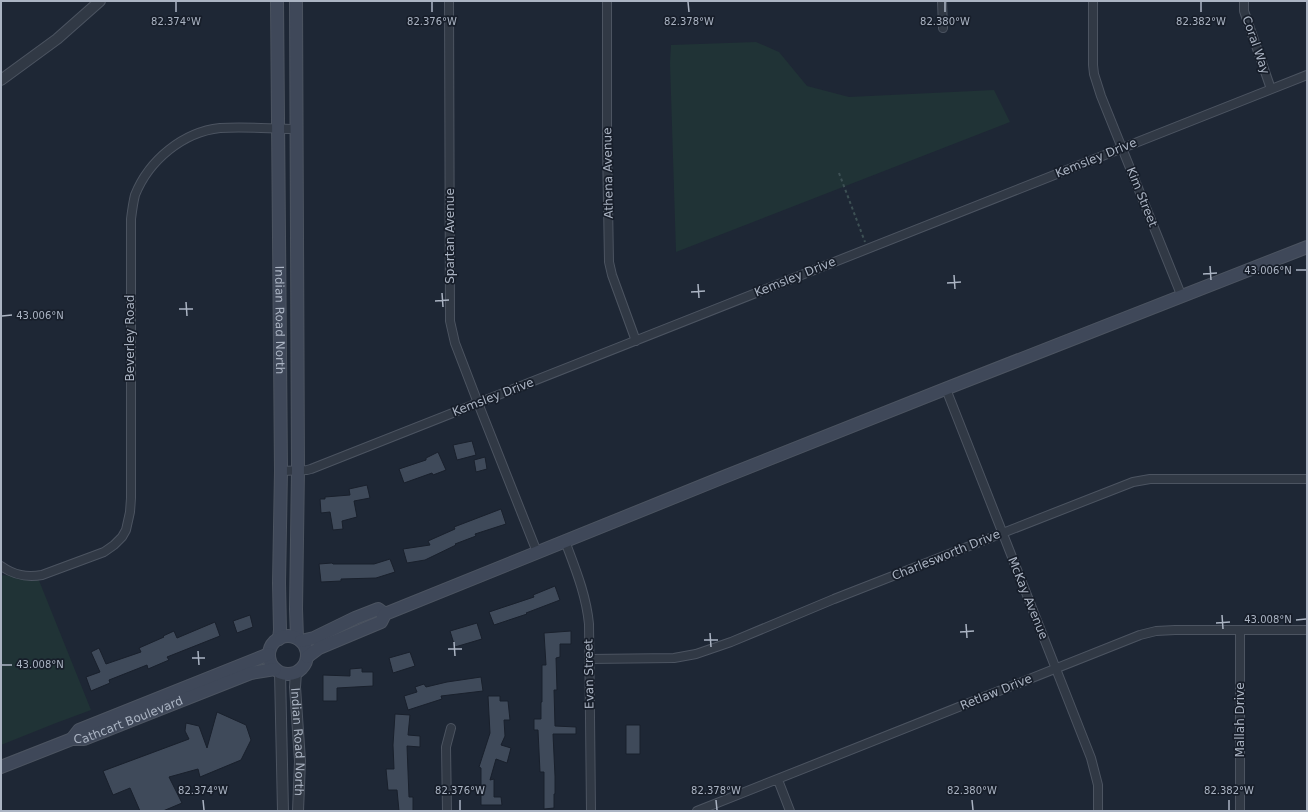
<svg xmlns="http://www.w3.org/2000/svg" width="1308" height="812" font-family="'DejaVu Sans',sans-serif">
	<rect width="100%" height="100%" fill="#1e2735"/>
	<!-- green -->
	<path fill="#203336" d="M756 42 779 52 807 86 849 97 994 90 1010 122 676 252 670 63 671 45Z
		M1 575 38 578 91 710 56 723 1 745Z"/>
	<!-- building -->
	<path fill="#3f4a5a" stroke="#19202c" d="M472 441 476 455 457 460 453 445Z
		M438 452 446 470 433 475 432 473 404 483 399 469 426 460V458Z
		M485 457 487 469 476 472 474 460Z
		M367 485 370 498 354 501 357 517 342 521 343 529 333 530 330 512 321 513 320 499H325V497L350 495 349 489Z
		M501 509 506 524 475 534 476 536 455 544 456 545 425 560 407 563 403 549 430 545 428 541 455 529 454 527Z
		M390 559 395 572 376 578 341 579V581L321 582 319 564 332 563 333 564H374Z
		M555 586 560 600 526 613 527 614 494 625 489 612 534 597 533 595Z
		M250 615 253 627 237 633 233 621Z
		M215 622 220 636 167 657 169 660 148 669 147 665 109 680 110 683 91 691 86 677 100 672 91 652 99 648 106 664 141 652 139 648 164 637 163 636 174 631 177 638Z
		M477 623 482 639 455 647 450 631Z
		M571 631V644H560V657L556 658 557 690H554L555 726 576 727V734H553L555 776V794H554V808L544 809V772H540L538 730H534V719H541V702H542V665H546L544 633Z
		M410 652 415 666 393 673 389 658Z
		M362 668V672H373V686L337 688V701H323V675L350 676V669Z
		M481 677 483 691 441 696 442 699 408 710 404 696 417 692 415 687 424 684 426 687 447 682Z
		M488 696H500V701H508L510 720H504L505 736 501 745 511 748 507 763 496 759 490 780 494 779V797H501L502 805H481V768L479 767 490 733Z
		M217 712 246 725 251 740 241 760 200 777 198 769 169 777 182 803 163 811H140L130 788 113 795 103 771 189 739 185 731 186 723 199 726 207 748Z
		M395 714 410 715 408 735 420 736V747L407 746 409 797H413V811H399L397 790H388L386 769H394L393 745Z
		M626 725H640V754H626Z"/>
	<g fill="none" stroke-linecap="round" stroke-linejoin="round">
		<!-- minor casing -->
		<g stroke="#4c5461" stroke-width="10">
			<path id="minor" d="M449 1 450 321 455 343 478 403 537 552
				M607 1V146L609 262 612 275 636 341
				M942 1 943 28
				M1093 1V65L1094 74 1101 96 1182 297
				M1244 1V11L1271 89
				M946 389 1091 758 1098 785V811
				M281 471 307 470 311 469 1307 75
				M565 541C575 568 586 594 589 624L591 811
				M1 566C14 575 26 578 42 575L104 552 114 545 122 537 126 530 130 512 131 498V219C132 211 133 203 135 195 149 160 183 132 220 128 246 126 272 129 297 129
				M1240 630V811
				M589 659 674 658 696 654 731 642 834 599 1133 482 1150 479H1307
				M778 780 790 811
				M447 811 446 747 451 728
				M697 811 1140 635 1156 631 1175 630H1307"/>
		</g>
		<!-- tertiary casing -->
		<g stroke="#4c5461" stroke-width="12">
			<g id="tertiary">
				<path d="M1 80 57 39 100 1"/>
				<path d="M280 672 283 811"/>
				<path id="s1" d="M296 672 295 687 300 761 298 811"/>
			</g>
		</g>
		<!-- secondary casing -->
		<g stroke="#4c5461" stroke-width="14">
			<g id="secondary">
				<path id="s2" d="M277 1 281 471 279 583 280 630 279 639"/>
				<path d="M296 1 298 470 296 609 297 638"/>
				<circle cx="288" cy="655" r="19"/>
				<path d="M301 641 314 638 355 618 378 609 385 614"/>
				<path d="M307 657 319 648 381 622 385 614C571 538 758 463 945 389 1066 341 1187 295 1307 247"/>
				<path d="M72 739 79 730 269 654"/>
				<path id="s3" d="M1 767 72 739H84L251 673 275 669"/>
			</g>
		</g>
		<!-- path -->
		<path stroke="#3d5054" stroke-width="2" stroke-dasharray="3 3" stroke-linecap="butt" d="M839 173 865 242"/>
		<!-- minor -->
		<use href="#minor" stroke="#313945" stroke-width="8"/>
		<!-- tertiary -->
		<use href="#tertiary" stroke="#313945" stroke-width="10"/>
		<!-- secondary -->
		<use href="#secondary" stroke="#3f4859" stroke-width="12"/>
	</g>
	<!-- ticks -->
	<path fill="none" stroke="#abb4c3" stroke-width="1.5" d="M176 2V12M432 2V12M688 2 689 12M945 2V12M1201 2V12M1210 266 1211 280M1296 270H1306M1203 274 1217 273M954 275 955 289M947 283 961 282M698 284 699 298M691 292 705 291M442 293 443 307M435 301 449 300M186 302 187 316M179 309H193M2 316 12 315M1222 615 1223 629M1296 620 1306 619M1216 623 1230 622M966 624 967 638M960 632 974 631M710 633 711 647M704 640H718M454 642 455 656M448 649H462M198 651 199 665M192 658H205M2 665H12M203 800 204 810M460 800V810M716 800 717 810M972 800 973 810M1229 800V810"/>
	<g text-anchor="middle" stroke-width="3.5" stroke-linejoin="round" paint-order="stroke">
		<!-- street labels -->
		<g font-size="12" fill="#abb4c3" stroke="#171e2a">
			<text transform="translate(1256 45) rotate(71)" y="4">Coral Way</text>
			<text transform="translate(1096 158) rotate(-22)" y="4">Kemsley Drive</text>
			<text transform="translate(608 173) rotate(-91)" y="4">Athena Avenue</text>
			<text transform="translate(1142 197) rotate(68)" y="4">Kim Street</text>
			<text transform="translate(450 236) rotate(-90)" y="4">Spartan Avenue</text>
			<text transform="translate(795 277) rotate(-22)" y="4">Kemsley Drive</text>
			<text dy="4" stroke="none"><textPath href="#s2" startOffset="319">Indian Road North</textPath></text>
			<text transform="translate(130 338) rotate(-90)" y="4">Beverley Road</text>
			<text transform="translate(493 397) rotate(-21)" y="4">Kemsley Drive</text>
			<text transform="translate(946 555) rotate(-22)" y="4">Charlesworth Drive</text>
			<text transform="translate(1028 598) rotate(68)" y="4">McKay Avenue</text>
			<text transform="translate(589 674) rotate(-91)" y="4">Evan Street</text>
			<text transform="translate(996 692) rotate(-22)" y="4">Retlaw Drive</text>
			<text dy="4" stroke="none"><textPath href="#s3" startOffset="136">Cathcart Boulevard</textPath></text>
			<text transform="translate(1240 720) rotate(-90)" y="4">Mallah Drive</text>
			<text dy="4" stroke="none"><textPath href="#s1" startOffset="70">Indian Road North</textPath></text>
		</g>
	</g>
	<g font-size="10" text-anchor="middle" fill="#abb4c3" stroke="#171e2a" stroke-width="3.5" stroke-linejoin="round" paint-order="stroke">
		<text x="176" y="25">82.374°W</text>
		<text x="432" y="25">82.376°W</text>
		<text x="689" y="25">82.378°W</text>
		<text x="945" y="25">82.380°W</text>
		<text x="1201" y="25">82.382°W</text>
		<text x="1268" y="274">43.006°N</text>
		<text x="40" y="319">43.006°N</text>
		<text x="1268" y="623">43.008°N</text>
		<text x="40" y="668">43.008°N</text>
		<text x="203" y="794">82.374°W</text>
		<text x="460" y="794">82.376°W</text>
		<text x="716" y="794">82.378°W</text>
		<text x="972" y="794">82.380°W</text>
		<text x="1229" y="794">82.382°W</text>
	</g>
	<!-- border -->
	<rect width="1308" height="812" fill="none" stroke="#abb4c3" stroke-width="4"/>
</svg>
